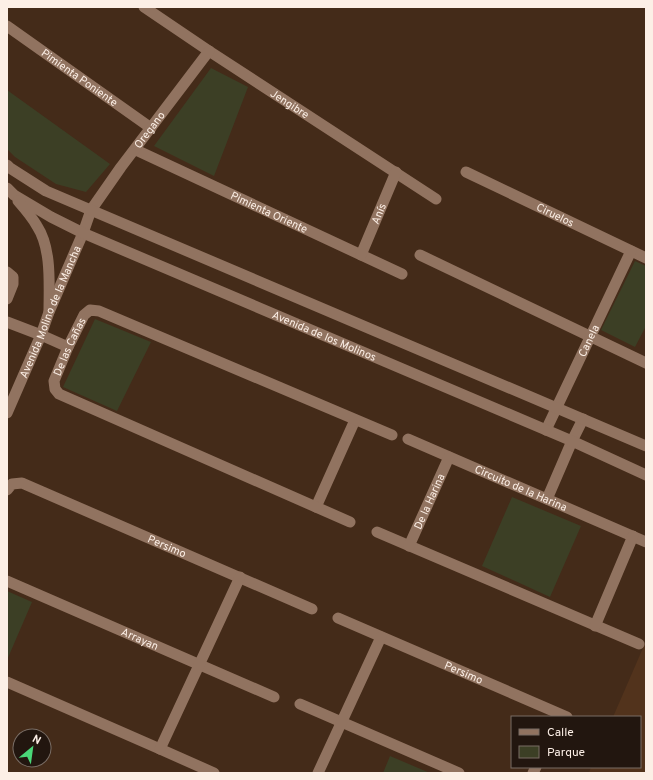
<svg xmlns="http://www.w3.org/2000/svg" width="653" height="780" font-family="Overpass,sans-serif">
	<rect width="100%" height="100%" fill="#442b19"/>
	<!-- built -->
	<path fill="#52331c" d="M646 641V773H589L591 767H640V717H613Z"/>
	<!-- green -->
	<path fill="#3c3f25" d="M211 68 248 87 214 176 154 146Z
		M7 90 110 164 86 192 56 184 15 157 7 149Z
		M635 261 646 266V326L635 347 601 330Z
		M95 319 151 342 117 411 63 387Z
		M512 497 581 526 550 597 482 566Z
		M7 591 32 602 7 660Z
		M390 756 430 773H383Z"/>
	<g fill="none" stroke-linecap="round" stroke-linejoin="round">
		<!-- minor -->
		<g stroke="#917360" stroke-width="11">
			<path id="s1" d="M144 7 209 51 436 199"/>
			<path id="s2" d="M7 26 151 128"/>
			<path id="s3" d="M136 150 402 274"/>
			<path id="s4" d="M466 172 646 258"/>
			<path id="s5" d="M361 255 396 172"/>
			<path d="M420 255 646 363"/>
			<path d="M7 272 13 277V284L7 299"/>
			<path d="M7 322 41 335 68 347"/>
			<path id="s6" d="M7 413 41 335 49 312 83 233 91 210 121 167 209 51"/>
			<path id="s7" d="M546 430 631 251"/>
			<path id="s8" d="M408 439 646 542"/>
			<path id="s9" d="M7 490 12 484 22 483 312 609"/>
			<path d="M547 499 572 441 583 419"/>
			<path d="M316 507 355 420"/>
			<path id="s10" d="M350 522 59 394 55 389 54 381 68 347 84 315 90 310 99 311 392 435"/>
			<path d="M377 532 639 644"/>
			<path id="s11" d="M409 546 449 457"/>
			<path id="s12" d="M7 581 274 697"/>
			<path id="s13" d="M338 618 567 717"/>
			<path d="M595 626 633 536"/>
			<path d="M7 682 160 749 214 773"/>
			<path d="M300 704 459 773"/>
			<path d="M160 749 240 577"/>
			<path d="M318 773 381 637"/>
			<path d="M533 773 536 767"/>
		</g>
		<!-- tertiary -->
		<g stroke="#917360" stroke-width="11">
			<path d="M7 165 10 168 46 191 646 446"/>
			<path id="s14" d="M7 188 14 195 51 217 83 233 572 441 646 475"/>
			<path d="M18 201C25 209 32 217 37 226 52 249 49 285 49 312"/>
		</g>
	</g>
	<g text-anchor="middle" stroke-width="3" stroke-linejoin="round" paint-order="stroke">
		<!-- street labels -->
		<g font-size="11" fill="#fcefe6" stroke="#22160f">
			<text dy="4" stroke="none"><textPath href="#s2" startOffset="89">Pimienta Poniente</textPath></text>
			<text dy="4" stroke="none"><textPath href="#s1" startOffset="175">Jengibre</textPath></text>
			<text dy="4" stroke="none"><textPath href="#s6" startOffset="319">Oregano</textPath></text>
			<text dy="4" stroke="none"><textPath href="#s3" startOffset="147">Pimienta Oriente</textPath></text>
			<text dy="4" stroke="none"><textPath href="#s5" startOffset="45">Anís</textPath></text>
			<text dy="4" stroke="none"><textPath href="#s4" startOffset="99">Ciruelos</textPath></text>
			<text dy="4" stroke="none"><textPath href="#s6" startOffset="110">Avenida Molino de la Mancha</textPath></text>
			<text dy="4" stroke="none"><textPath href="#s14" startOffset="351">Avenida de los Molinos</textPath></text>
			<text dy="4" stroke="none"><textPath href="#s7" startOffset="99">Canela</textPath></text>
			<text dy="4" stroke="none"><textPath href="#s10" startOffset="370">De las Cañas</textPath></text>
			<text dy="4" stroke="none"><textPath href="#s8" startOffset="123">Circuito de la Harina</textPath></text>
			<text dy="4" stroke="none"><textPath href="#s11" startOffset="49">De la Harina</textPath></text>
			<text dy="4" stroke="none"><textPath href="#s9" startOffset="176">Persimo</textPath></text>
			<text dy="4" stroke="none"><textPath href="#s12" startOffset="145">Arrayan</textPath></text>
			<text dy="4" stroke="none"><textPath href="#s13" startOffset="137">Persimo</textPath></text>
		</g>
	</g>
	<!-- border -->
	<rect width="653" height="780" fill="none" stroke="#fcefe6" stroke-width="16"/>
	<!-- legend -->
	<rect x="511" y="716" width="130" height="52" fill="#22160f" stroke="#796d65"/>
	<rect x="519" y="729" width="20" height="6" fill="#917360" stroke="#796d65"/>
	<text x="547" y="736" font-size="12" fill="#fcefe6">Calle</text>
	<rect x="519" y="746" width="20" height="12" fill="#3c3f25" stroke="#796d65"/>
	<text x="547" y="756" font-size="12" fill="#fcefe6">Parque</text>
	<!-- north arrow -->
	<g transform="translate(32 748) rotate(29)"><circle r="19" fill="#22160f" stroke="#796d65"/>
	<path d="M0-3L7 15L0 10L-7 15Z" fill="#4ad778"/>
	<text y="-6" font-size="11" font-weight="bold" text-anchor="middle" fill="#fcefe6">N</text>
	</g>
</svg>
